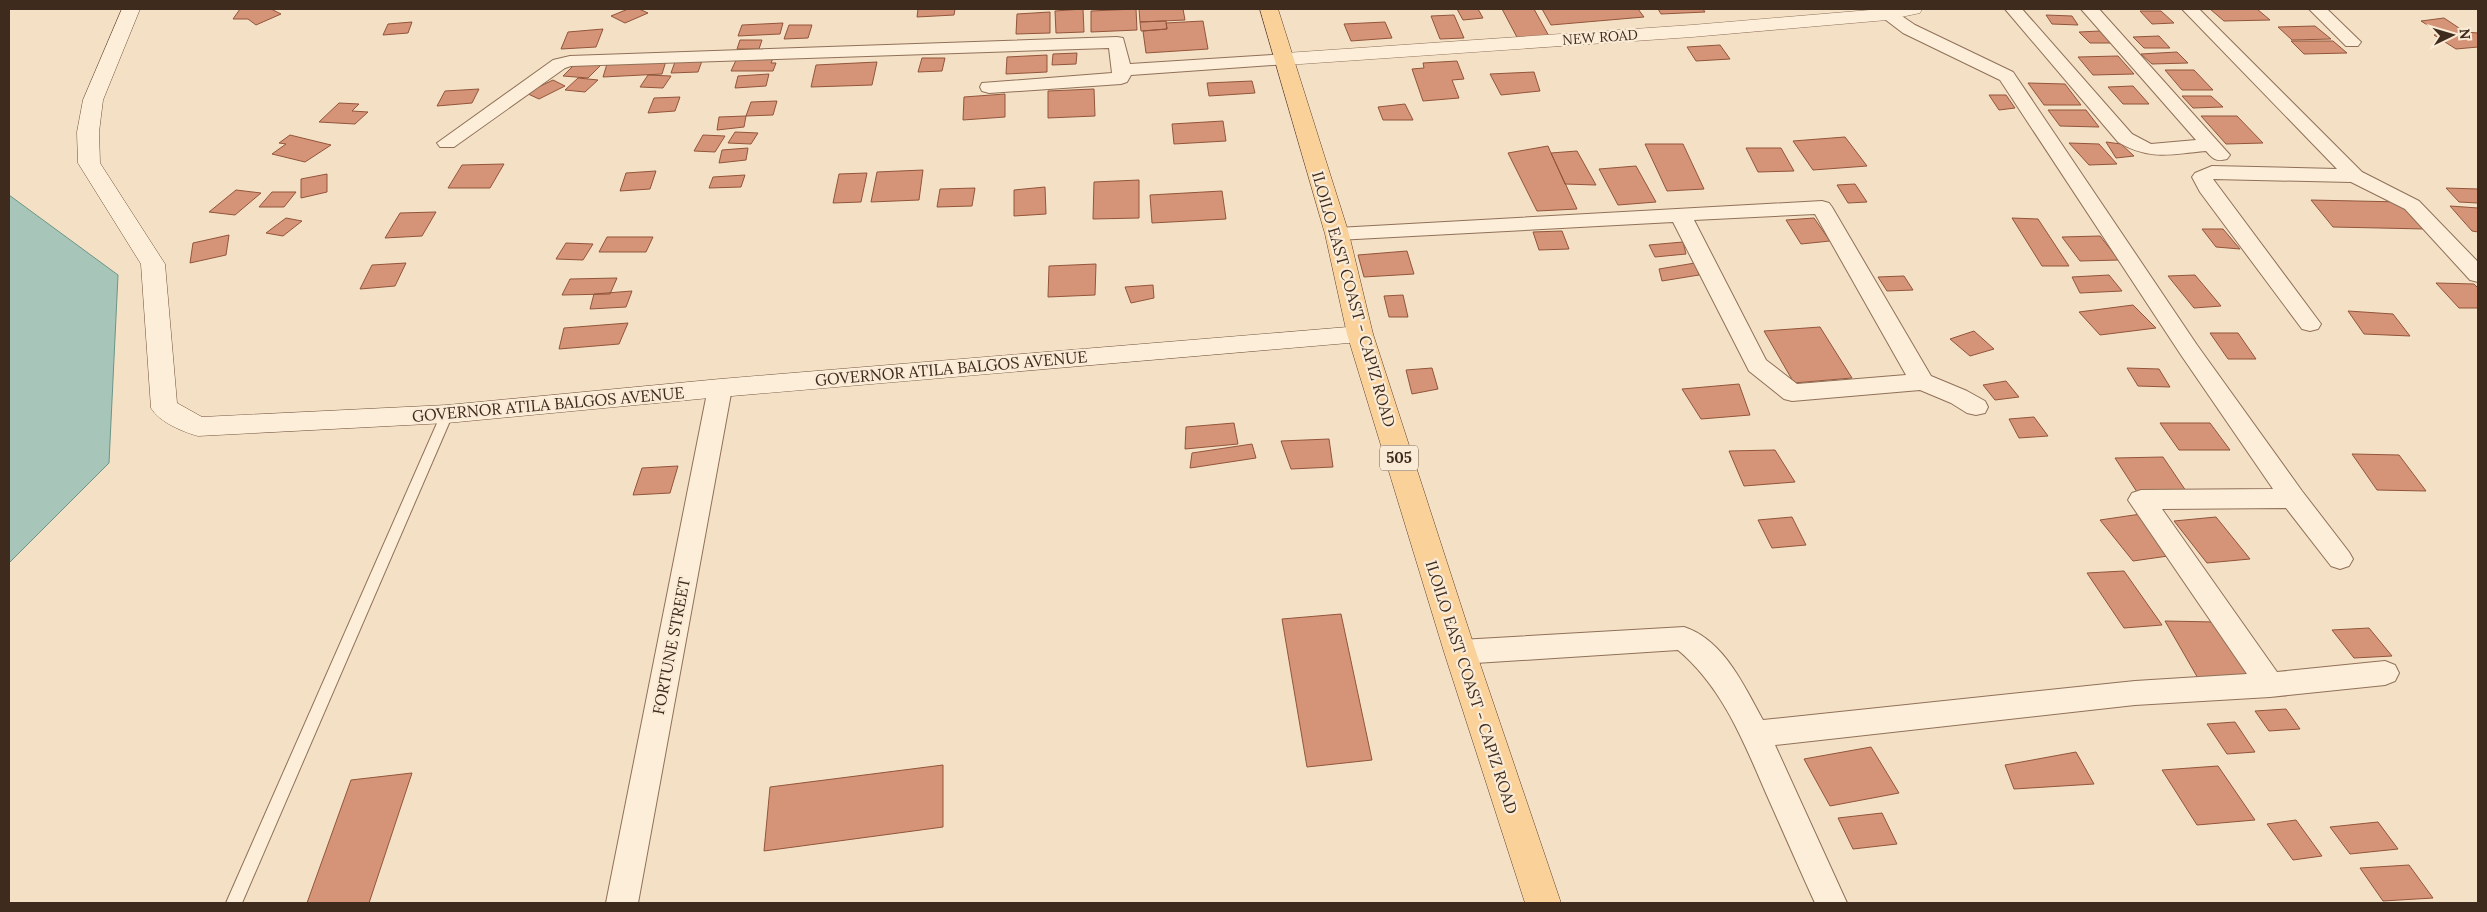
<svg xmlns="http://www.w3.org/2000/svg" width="2487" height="912" font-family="Lora,serif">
	<rect width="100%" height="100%" fill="#f3e0c5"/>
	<!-- water -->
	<path fill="#a7c6b9" stroke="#6c9587" d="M9 195 118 275 109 463 9 563Z"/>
	<!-- building -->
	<path fill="#d59477" stroke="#92553b" d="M240 9H271L281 14 256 25 248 19H233Z
		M628 9H639L648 13 625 23 611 16Z
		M918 9H955L954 15 917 17Z
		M1083 9 1084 32 1056 33 1055 11Z
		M1136 9 1137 30 1091 32V11Z
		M1139 9H1183L1185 20 1140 22Z
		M1457 9H1478L1483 18 1463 20Z
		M1502 9H1534L1550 38 1519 41Z
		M1542 9H1638L1644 17 1551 25Z
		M1658 9H1703L1705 12 1661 14Z
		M2210 9H2257L2270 20 2224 21Z
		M2140 11H2161L2174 23 2152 24Z
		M1050 12V33L1016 34 1017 14Z
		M1454 15 1464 38 1440 39 1431 16Z
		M2046 15 2072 16 2078 25 2052 24Z
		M2444 18 2465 32 2478 33V47L2456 49 2434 35 2442 34 2421 21Z
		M1166 21 1167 29 1141 31 1140 22Z
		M1203 21 1208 49 1146 53 1143 31 1167 29 1166 23Z
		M412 22 408 33 383 35 388 24Z
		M1385 22 1392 38 1351 41 1344 24Z
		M783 23 780 34 738 36 742 25Z
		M789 25H812L808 38 784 39Z
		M2315 26 2331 39 2292 40 2278 27Z
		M603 29 596 47 561 49 568 32Z
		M2100 31 2111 43H2090L2079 32Z
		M2159 36 2170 48H2144L2133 37Z
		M740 40H762L759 49H737Z
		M2291 41H2333L2347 53 2304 54Z
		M1720 45 1730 59 1696 61 1687 47Z
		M2177 52 2188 63 2152 64 2141 54Z
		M1077 53 1076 64 1052 65 1053 54Z
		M1047 55V72L1006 74 1007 57Z
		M738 56H774L771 63H776L773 71H731Z
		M2118 56 2134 74 2093 75 2078 57Z
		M703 58 698 72 671 73 676 59Z
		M922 58H945L942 71 918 72Z
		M666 61 662 74 603 77 607 64Z
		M1457 61 1464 79 1452 80 1459 98 1423 101 1412 69 1424 68 1423 63Z
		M877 62 872 85 811 87 816 65Z
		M576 63 601 65 588 78 563 76Z
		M2165 70H2194L2213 90H2182Z
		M1534 72 1540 91 1501 95 1490 74Z
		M769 74 766 86 735 88 738 76Z
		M648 75 671 76 663 88 640 87Z
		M578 78 598 80 585 92 565 90Z
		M553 80 565 86 539 99 526 93Z
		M1252 81 1255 93 1209 96 1207 83Z
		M2028 83 2065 84 2081 105H2044Z
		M2133 86 2149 104H2123L2108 87Z
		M479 89 472 103 437 106 445 91Z
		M1094 89 1095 116 1048 118V91Z
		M1005 94V117L963 120 964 97Z
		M1989 95H2006L2015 108 1999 110Z
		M2182 96H2211L2223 107 2193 108Z
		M680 97 675 111 648 113 654 98Z
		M777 101 773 115 746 116 751 102Z
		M339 103 359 104 352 111 368 112 355 124 319 122Z
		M1405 104 1413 120H1383L1378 107Z
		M2048 110H2086L2099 127 2060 126Z
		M746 116 744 127 717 130 719 117Z
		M2201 116H2237L2263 143 2226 144Z
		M1223 121 1226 141 1174 144 1172 124Z
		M735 132 758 133 751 144 728 143Z
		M290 135 331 145 305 162 272 154 286 144 279 143Z
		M703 135 725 136 715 152 694 151Z
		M1845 137 1867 166 1813 170 1793 141Z
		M2106 142 2121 144 2134 156 2116 158Z
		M2069 143 2099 144 2117 164 2089 165Z
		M1645 144H1683L1704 189 1667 191Z
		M1548 146 1551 153 1577 209 1537 211 1508 153Z
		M748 148 746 160 719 163 722 150Z
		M1746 148H1781L1794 171 1758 172Z
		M1577 151 1596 185 1565 184 1551 153Z
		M504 164 490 188H448L462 165Z
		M1636 166 1656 202 1618 205 1599 169Z
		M923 170 919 200 871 202 877 172Z
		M656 171 650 189 620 191 626 173Z
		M867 173 861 202 833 203 839 174Z
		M327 174V192L301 198V179Z
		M745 175 741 187 709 188 713 177Z
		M1139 180V218L1093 219 1094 182Z
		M1855 184 1867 202 1848 203 1837 185Z
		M1045 187 1046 214 1014 216V190Z
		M975 188 972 206 937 207 940 189Z
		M2446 188 2478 189V203L2459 202Z
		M236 190 261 193 235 215 209 212Z
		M1222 191 1226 219 1152 223 1150 195Z
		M272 192H296L284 207H259Z
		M2311 200 2401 202 2426 229 2333 227Z
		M2450 206 2478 208V232L2472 231Z
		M436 212 422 236 385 238 400 213Z
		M286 218 302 221 283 236 266 233Z
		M1814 218 1830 241 1801 244 1786 220Z
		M2012 218 2038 219 2069 266H2042Z
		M2202 229H2223L2240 249 2216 247Z
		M1562 231 1569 249 1539 250 1533 232Z
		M229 235 226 255 190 263 193 243Z
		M2100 236 2119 260 2080 261 2062 237Z
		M607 237H653L646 252H599Z
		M1683 242 1686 254 1655 257 1649 245Z
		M566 243 593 244 583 260 556 259Z
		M1407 251 1414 274 1364 277 1358 255Z
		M406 263 395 286 360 289 372 265Z
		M1695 263 1699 275 1662 281 1659 269Z
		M1096 264 1095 295 1048 297 1049 266Z
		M2109 275 2122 291 2080 293 2072 277Z
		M2195 275 2221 306 2194 308 2168 276Z
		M1904 276 1913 290 1887 291 1878 277Z
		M617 278 610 294 562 295 570 279Z
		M2436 283 2474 284 2478 288V308H2459Z
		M1153 285 1154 298 1131 303 1125 287Z
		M632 291 626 307 590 309 594 294Z
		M1403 295 1408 317H1389L1384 296Z
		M2133 305 2156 328 2100 335 2079 312Z
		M2348 311 2393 314 2410 336 2364 334Z
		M628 323 619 344 559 349 564 328Z
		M1820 327 1852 378 1794 383 1764 331Z
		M1974 331 1994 349 1970 356 1950 339Z
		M2210 333H2238L2256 359H2228Z
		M1432 368 1438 389 1412 394 1406 370Z
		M2127 368 2159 369 2170 387 2138 386Z
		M2006 381 2019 397 1995 400 1983 385Z
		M1739 384 1750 415 1701 419 1682 389Z
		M2034 417 2048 436 2019 438 2009 419Z
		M1234 423 1238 444 1185 449 1186 427Z
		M2160 423H2210L2230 450H2179Z
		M1329 439 1333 467 1291 469 1281 441Z
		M1252 444 1256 458 1190 468 1192 453Z
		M1775 450 1795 482 1744 486 1729 451Z
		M2352 454 2399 455 2426 491 2377 490Z
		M2163 457 2186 491 2137 492 2115 458Z
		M678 466 670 493 633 495 642 468Z
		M2141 514 2175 555 2133 561 2100 520Z
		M1792 517 1806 545 1772 548 1758 520Z
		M2216 517 2250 559 2207 563 2174 521Z
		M2124 571 2162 625 2124 628 2087 573Z
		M1341 614 1372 760 1307 767 1282 619Z
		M2165 621 2215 622 2251 680H2199Z
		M2369 628 2392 656 2354 658 2332 630Z
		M2286 709 2300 729 2269 731 2255 711Z
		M2235 722 2255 752 2227 754 2207 724Z
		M1871 747 1899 793 1830 806 1804 759Z
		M2076 752 2094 784 2014 789 2005 765Z
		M943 765V827L764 851 770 787Z
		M2218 766 2255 820 2197 825 2162 770Z
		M412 773 369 903H307L351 780Z
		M1882 813 1897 844 1853 849 1838 818Z
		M2296 820 2322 856 2293 860 2267 824Z
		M2378 822 2398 849 2350 854 2330 827Z
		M2409 865 2433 898 2383 901 2360 868Z"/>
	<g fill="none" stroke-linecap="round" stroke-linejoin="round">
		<!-- service casing -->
		<g stroke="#907058" stroke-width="2">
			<path id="service" d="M447 410 453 414 242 903H226L441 414Z"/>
		</g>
		<!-- minor casing -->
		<g stroke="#907058" stroke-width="2">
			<path id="minor" d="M1887 9 1893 10 1915 25 2013 72 2197 345 2302 491 2349 552 2353 559 2349 566 2340 569 2331 566 2286 508 2162 509 2277 672 2385 661 2395 665 2399 673 2395 681 2385 685 2270 697 2135 705 1775 745 1847 903H1815C1798 866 1782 829 1765 791 1743 740 1722 687 1678 650L1460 664 1450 660 1446 652 1450 644 1460 640 1684 627C1724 640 1744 686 1763 720L2135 681 2247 674 2128 500 2132 493 2141 490 2273 489 2181 355 2000 80 1903 33 1878 14 1881 10Z
				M2005 9H2022L2132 134 2151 144 2196 140 2081 9H2099L2230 155 2227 159C2216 162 2213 159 2206 151 2171 154 2150 161 2118 142Z
				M2182 9H2199L2362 172 2419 201 2478 262V282L2470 280 2405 209 2351 182 2213 179 2321 324 2318 329 2310 331 2302 329 2200 192 2192 177 2195 173 2212 166 2337 169Z
				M2309 9H2327L2361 42 2358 46H2346Z
				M1117 37 1123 38 1130 64 1286 54 1292 55 1295 59 1292 63 1286 64 1131 75 1127 82 1121 84 989 93 982 91 980 87 982 83 1112 73 1109 48 571 66 565 68 454 147H440L437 143 553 60 570 56Z
				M1822 201 1829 203 1832 207 1931 376 1967 391 1985 401 1988 407 1985 413 1976 415 1967 413 1951 403 1920 390 1792 401 1784 399 1749 371 1673 222 1337 240 1330 239 1326 234 1330 229 1337 228ZM1815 214 1906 375 1797 384 1766 360 1694 220Z
				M720 380 728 382 732 388 638 903H606L708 388 712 382Z"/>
		</g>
		<!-- tertiary casing -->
		<g stroke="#907058" stroke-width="1">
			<path id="tertiary" d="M1882 9H1922L1920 13 1887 20 1692 37 1286 65 1279 63 1276 59 1279 55 1286 53 1692 25Z"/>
		</g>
		<!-- secondary casing -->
		<g stroke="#72513b" stroke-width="1">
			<path id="secondary" d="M122 9H140L103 100 99 132 100 163 165 264 177 403 202 417 447 405 720 379 1360 326 1369 328 1373 334 1369 340 1360 342 720 397 447 423 198 436C183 432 159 422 151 408L141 264 78 163 77 132 83 100Z"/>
		</g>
		<!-- primary casing -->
		<g stroke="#5e3e2d" stroke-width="1">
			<path id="primary" d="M1260 9H1278L1349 234 1373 334 1476 652 1561 903H1525L1444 652 1347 334 1325 234Z"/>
		</g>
		<!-- service -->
		<use href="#service" fill="#fceed9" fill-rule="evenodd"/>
		<!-- minor -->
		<use href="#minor" fill="#fceed9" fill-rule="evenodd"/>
		<!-- tertiary -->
		<use href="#tertiary" fill="#fceed9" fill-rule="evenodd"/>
		<!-- secondary -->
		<use href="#secondary" fill="#fceed9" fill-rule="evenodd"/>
		<!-- primary -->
		<use href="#primary" fill="#f9d199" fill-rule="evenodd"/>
	</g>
	<g text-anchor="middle" stroke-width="4.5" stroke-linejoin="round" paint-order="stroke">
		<!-- far-street labels -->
		<g font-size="14" fill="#3f2a1e" stroke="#f9ebd5">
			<text transform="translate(1600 37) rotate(-4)" y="5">NEW ROAD</text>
		</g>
		<!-- shield labels -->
		<rect fill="#f9ebd5" stroke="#776455" stroke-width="1" x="1380" y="445.5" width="38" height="25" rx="4"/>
		<g font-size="15" font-weight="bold" fill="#3f2a1e">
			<text x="1399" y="463">505</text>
		</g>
		<!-- street labels -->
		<g font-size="16" fill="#3f2a1e" stroke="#f9ebd5">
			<text transform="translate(1354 299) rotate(74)" y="6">ILOILO EAST COAST - CAPIZ ROAD</text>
			<text transform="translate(951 368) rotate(-5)" y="6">GOVERNOR ATILA BALGOS AVENUE</text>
			<text transform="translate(548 404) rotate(-5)" y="6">GOVERNOR ATILA BALGOS AVENUE</text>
			<text transform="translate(671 646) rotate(-79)" y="6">FORTUNE STREET</text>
			<text transform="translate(1472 687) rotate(72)" y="6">ILOILO EAST COAST - CAPIZ ROAD</text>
		</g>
	</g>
	<!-- border -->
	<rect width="2487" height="912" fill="none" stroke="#3f2a1e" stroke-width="20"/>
	<!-- north arrow -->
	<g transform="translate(2452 35) rotate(85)" stroke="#f9ebd5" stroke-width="4" paint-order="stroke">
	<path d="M0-4L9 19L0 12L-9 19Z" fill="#3f2a1e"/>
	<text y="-8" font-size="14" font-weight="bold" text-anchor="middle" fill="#3f2a1e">N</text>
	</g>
</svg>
